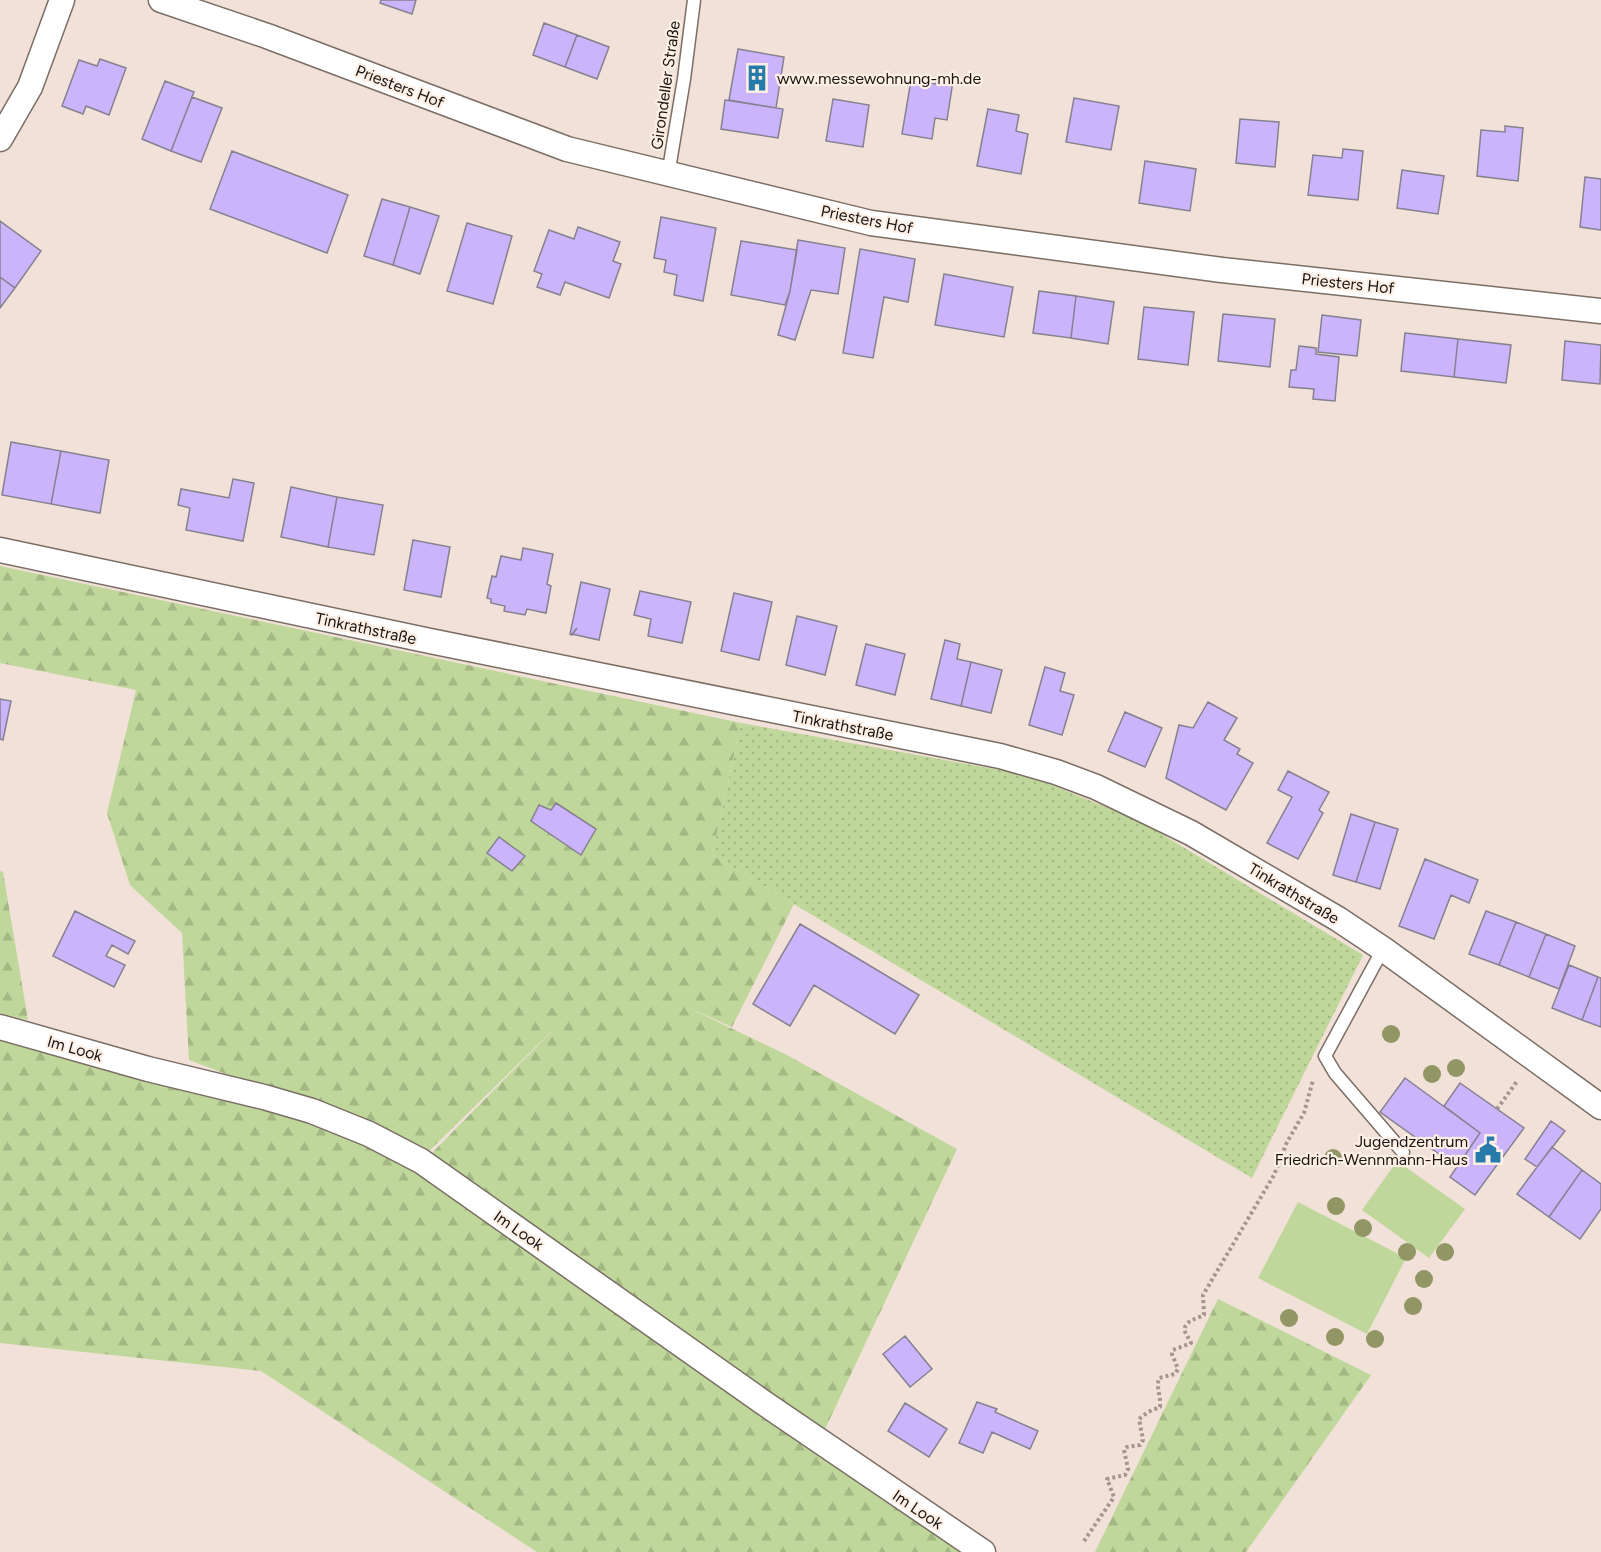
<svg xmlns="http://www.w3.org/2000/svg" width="1601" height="1552" font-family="Figtree,sans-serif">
	<defs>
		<pattern id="grass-dots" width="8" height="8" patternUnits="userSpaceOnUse" patternTransform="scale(1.5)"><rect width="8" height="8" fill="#bfd79a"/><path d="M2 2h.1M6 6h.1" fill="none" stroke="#a4b884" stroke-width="1.8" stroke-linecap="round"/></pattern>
		<pattern id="forest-firs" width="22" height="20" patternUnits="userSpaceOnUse" patternTransform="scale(1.5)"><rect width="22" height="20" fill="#bfd79a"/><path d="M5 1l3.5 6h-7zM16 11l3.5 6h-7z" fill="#a4b884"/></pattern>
	</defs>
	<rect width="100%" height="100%" fill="#f1e1d8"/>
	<!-- grass -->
	<path fill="url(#grass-dots)" d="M741 723 1027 775 1138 820 1363 955 1252 1178 712 855Z"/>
	<!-- forest -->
	<path fill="url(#forest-firs)" d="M0 566 741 723 712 855 794 904 732 1027 689 1008 785 1054 957 1149 818 1444 976 1552H537L261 1371 0 1343V1031L318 1117 420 1165 562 1021 423 1157 314 1107 189 1060 182 933 130 885 107 813 136 690 0 663Z
		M0 871 3 872 28 1020 0 1013Z
		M1218 1299 1371 1375 1246 1552H1095Z"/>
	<!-- pitch -->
	<path fill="#bfd79a" d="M1397 1161 1465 1209 1429 1258 1362 1210Z
		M1298 1202 1406 1258 1367 1334 1258 1278Z"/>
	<!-- building -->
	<path fill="#cbb4fc" stroke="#85818f" stroke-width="1.5" d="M381 0H416L412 14 380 3Z
		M544 23 577 35 565 67 533 55Z
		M577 35 609 47 597 79 565 67Z
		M738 49 784 57 776 108 729 100Z
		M100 59 126 68 109 115 86 106 83 114 62 106 79 60 97 66Z
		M937 79 953 81 947 120 935 118 932 139 902 134 911 80 936 84Z
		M165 81 194 92 171 151 142 139Z
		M192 97 222 108 201 162 171 151Z
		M1074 98 1119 106 1111 150 1066 142Z
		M833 99 869 105 863 147 826 141Z
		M725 100 783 109 778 138 721 129Z
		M988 109 1019 115 1016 131 1028 134 1021 174 977 166Z
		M1240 119 1279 122 1275 167 1236 163Z
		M1505 126 1523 128 1518 181 1477 176 1481 130 1505 132Z
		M1343 149 1363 151 1358 200 1308 195 1313 155 1342 158Z
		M232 151 348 195 327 253 210 209Z
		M1145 161 1196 169 1190 211 1139 203Z
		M1402 170 1444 176 1438 214 1397 208Z
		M1585 177 1601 179V230L1580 227Z
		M382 199 410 207 393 265 364 256Z
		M410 207 439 216 420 274 393 265Z
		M661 217 716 228 703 301 674 295 677 275 664 272 666 260 654 258Z
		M0 221 41 251 15 288 0 277Z
		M467 223 512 236 493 304 447 291Z
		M578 227 620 242 613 261 621 264 609 298 565 282 560 295 537 287 542 274 534 271 549 230 574 239Z
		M798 240 845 248 838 294 811 290 795 340 778 335 790 291Z
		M741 241 797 250 790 291 785 305 731 295Z
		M860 249 915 259 908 302 884 297 873 358 843 353Z
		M944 274 1013 287 1004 337 935 325Z
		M0 277 15 288 0 308Z
		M1039 291 1076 296 1071 338 1033 333Z
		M1076 296 1114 302 1108 344 1071 338Z
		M1144 307 1194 312 1188 365 1138 359Z
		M1223 314 1275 319 1270 367 1218 361Z
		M1322 315 1361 320 1357 356 1318 352Z
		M1405 333 1458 339 1454 377 1401 371Z
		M1458 339 1511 345 1506 383 1454 377Z
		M1565 341 1601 345 1600 384 1562 380Z
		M1299 346 1316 348V354L1339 357 1335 401 1313 399 1314 389 1289 387 1291 370H1296Z
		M11 442 61 451 51 504 2 495Z
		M61 451 109 460 100 513 51 504Z
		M233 479 254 483 243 541 186 530 190 508 178 505 181 489 229 498Z
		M291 487 337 497 328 547 281 537Z
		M337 497 383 505 374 555 328 547Z
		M413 540 450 547 441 597 404 590Z
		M523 548 553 554 547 584 551 586 546 613 527 609 525 615 504 611 505 606 491 603V599L487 598 492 576 496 577 501 556 521 560Z
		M581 582 610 589 599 640 572 634 577 628 572 635 570 634Z
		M640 591 691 602 682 643 648 636 651 619 634 615Z
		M734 593 772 602 759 660 721 651Z
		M797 616 837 626 825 675 786 665Z
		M945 640 960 644 957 659 971 662 961 706 931 699Z
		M866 644 905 654 895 695 856 685Z
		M971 662 1002 670 991 713 961 706Z
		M1045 667 1065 673 1060 691 1074 695 1062 735 1029 725Z
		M0 699 11 701 3 740 0 739Z
		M1208 702 1237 718 1224 740 1240 749 1237 754 1253 763 1226 810 1166 778 1179 725 1193 728Z
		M1125 712 1162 728 1145 767 1108 751Z
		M1288 771 1329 792 1319 810 1323 813 1298 859 1267 843 1292 797 1278 790Z
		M556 803 596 829 581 855 531 821 539 805 551 810Z
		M1351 814 1375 822 1356 882 1333 875Z
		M1375 822 1398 829 1380 889 1356 882Z
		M499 837 525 856 512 871 487 853Z
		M1425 859 1478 880 1469 903 1451 895 1434 939 1399 926Z
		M75 911 135 941 128 954 112 945 106 956 125 965 114 987 53 956Z
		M1486 911 1516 922 1499 965 1469 954Z
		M1516 922 1546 934 1529 977 1499 965Z
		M800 924 919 995 895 1034 814 985 790 1026 753 1004Z
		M1546 934 1575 946 1559 989 1529 977Z
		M1569 965 1598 977 1582 1020 1552 1008Z
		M1598 977 1601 978V1027L1582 1020Z
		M1405 1078 1480 1133 1457 1167 1380 1112Z
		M1460 1083 1524 1128 1475 1195 1450 1177 1480 1133 1444 1106Z
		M1551 1121 1565 1131 1537 1167 1525 1159Z
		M1552 1147 1582 1170 1549 1217 1517 1194Z
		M1582 1170 1601 1184V1209L1580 1239 1549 1217Z
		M905 1336 932 1369 910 1387 883 1354Z
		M977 1402 997 1409 995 1412 1038 1431 1030 1449 992 1432 983 1453 959 1443Z
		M905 1403 947 1429 929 1457 888 1431Z"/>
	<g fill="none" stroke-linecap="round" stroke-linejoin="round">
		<!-- lane casing -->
		<g stroke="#7b6e65" stroke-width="15">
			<path id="lane" d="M668 175 684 79 694 0
				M1383 949 1325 1056 1335 1073 1403 1152"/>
		</g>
		<!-- street casing -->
		<g stroke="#7b6e65" stroke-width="27">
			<path id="street" d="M161 0 267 36 567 149 871 223 1222 270 1601 311
				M0 139 30 87 62 0
				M0 550 430 641 1000 756 1056 772 1096 787 1191 833 1338 919 1383 949 1601 1107
				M0 1027 148 1069 264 1097 312 1111 369 1134 421 1161 764 1403 983 1552"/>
		</g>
		<!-- path -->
		<path stroke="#a2968f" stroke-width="4" stroke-dasharray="3 3" stroke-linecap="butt" d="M1497 1109 1518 1080
			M1084 1541 1114 1497 1107 1479 1125 1475 1128 1469 1124 1450 1127 1447 1140 1445 1143 1440 1139 1419 1148 1412 1160 1407C1161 1395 1156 1389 1159 1378L1175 1374 1178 1369 1172 1354 1173 1350 1191 1343 1184 1330C1186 1320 1196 1319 1204 1315L1203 1295 1274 1175 1287 1142 1304 1113 1313 1080"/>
		<!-- lane -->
		<use href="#lane" stroke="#fff" stroke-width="12"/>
		<!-- street -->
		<use href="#street" stroke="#fff" stroke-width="24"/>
	</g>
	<!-- trees -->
	<g fill="#919664">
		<circle cx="1391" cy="1034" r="9"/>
		<circle cx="1456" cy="1068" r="9"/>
		<circle cx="1432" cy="1074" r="9"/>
		<circle cx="1333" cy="1158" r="9"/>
		<circle cx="1336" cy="1206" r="9"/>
		<circle cx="1363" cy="1228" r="9"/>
		<circle cx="1407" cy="1252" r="9"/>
		<circle cx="1445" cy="1252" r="9"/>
		<circle cx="1424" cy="1279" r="9"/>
		<circle cx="1413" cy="1306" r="9"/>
		<circle cx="1289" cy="1318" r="9"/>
		<circle cx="1335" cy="1337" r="9"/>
		<circle cx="1375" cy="1339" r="9"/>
	</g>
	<!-- icons -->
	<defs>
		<g id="building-bare" transform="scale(2.07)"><path d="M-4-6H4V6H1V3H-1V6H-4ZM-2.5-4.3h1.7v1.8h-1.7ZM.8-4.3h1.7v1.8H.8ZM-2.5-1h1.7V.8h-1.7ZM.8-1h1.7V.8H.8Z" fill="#267bab" stroke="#feefe5" stroke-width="2.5" paint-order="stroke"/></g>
		<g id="civic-bare" transform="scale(2.07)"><path d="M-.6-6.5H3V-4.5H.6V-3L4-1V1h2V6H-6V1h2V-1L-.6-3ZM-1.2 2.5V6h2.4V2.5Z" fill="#267bab" stroke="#feefe5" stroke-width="2.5" paint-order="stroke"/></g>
	</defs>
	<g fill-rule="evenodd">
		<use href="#building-bare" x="757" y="78"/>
		<use href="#civic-bare" x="1488" y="1150"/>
	</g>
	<g text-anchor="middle" stroke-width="4.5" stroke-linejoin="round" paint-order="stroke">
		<!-- poi labels -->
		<g font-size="16" fill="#191411" stroke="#feefe5" text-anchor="start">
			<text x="777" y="84">www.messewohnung-mh.de</text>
			<text x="1468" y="1147" text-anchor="end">Jugendzentrum<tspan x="1468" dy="18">Friedrich-Wennmann-Haus</tspan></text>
		</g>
		<!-- street labels -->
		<g font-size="16" fill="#191411" stroke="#feefe5">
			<text transform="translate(665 85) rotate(-82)" y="6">Girondeller Straße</text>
			<text transform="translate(400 86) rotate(21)" y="6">Priesters Hof</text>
			<text transform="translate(867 219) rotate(11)" y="6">Priesters Hof</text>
			<text transform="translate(1348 283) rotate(6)" y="6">Priesters Hof</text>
			<text transform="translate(366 628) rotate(12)" y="6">Tinkrathstraße</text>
			<text transform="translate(843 725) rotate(11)" y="6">Tinkrathstraße</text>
			<text transform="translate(1294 893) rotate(31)" y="6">Tinkrathstraße</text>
			<text transform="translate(75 1048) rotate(16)" y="6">Im Look</text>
			<text transform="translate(519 1230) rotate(35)" y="6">Im Look</text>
			<text transform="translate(918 1509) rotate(34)" y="6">Im Look</text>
		</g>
	</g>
</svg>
